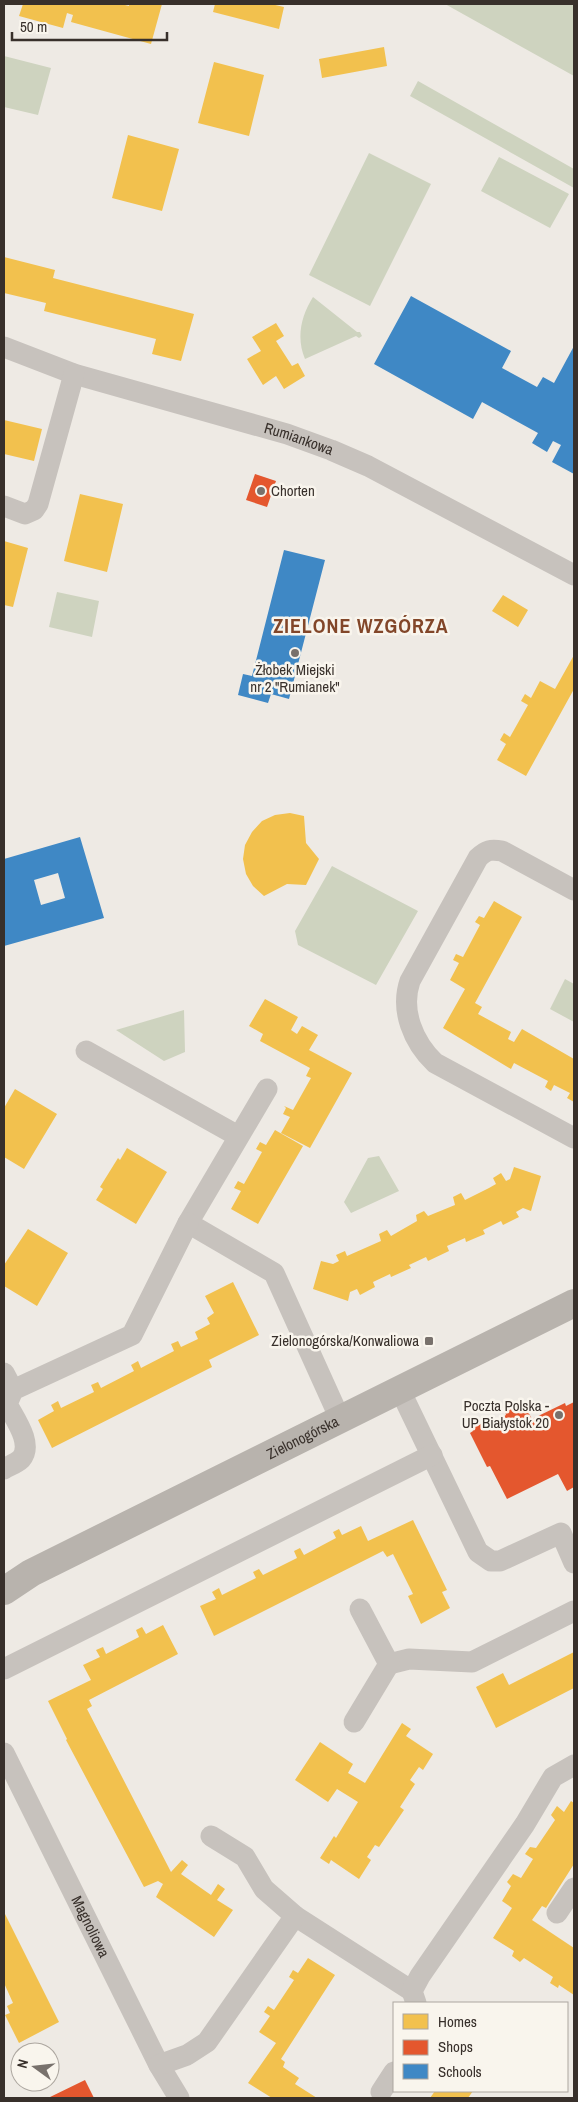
<svg xmlns="http://www.w3.org/2000/svg" width="578" height="2102" font-family="'Archivo Narrow',sans-serif">
	<rect width="100%" height="100%" fill="#eeeae4"/>
	<!-- green -->
	<path fill="#ced3bf" d="M445 4H574V76Z
		M4 56 51 68 38 115 4 107Z
		M418 81 574 169V188L410 96Z
		M369 153 431 184 370 306 309 275Z
		M499 157 569 194 550 228 481 191Z
		M313 297 357 332H360L362 336 359 338 356 336 305 359C296 338 301 316 313 297Z
		M57 592 99 601 92 637 49 627Z
		M332 866 418 911 376 985 298 945 295 931Z
		M565 979 574 984V1022L550 1009Z
		M184 1010 185 1052 164 1061 116 1030Z
		M379 1156 399 1191 351 1213 344 1202 368 1158Z"/>
	<!-- homes -->
	<path fill="#f2c14e" d="M23 4H121L129 6V4H162L151 44 71 22 73 15 67 13 63 28 19 16Z
		M215 4H271L284 7 279 29 213 12Z
		M384 47 387 66 322 78 319 59Z
		M214 62 264 75 249 136 198 123Z
		M128 135 179 149 162 211 112 198Z
		M4 257 55 270 53 278 194 314 181 361 152 354 156 339 44 311 46 303 4 293Z
		M276 323 284 336 276 341 292 366 298 363 305 376 284 389 276 376 263 385 247 359 261 351 252 337Z
		M4 420 42 429 34 461 4 454Z
		M80 494 123 504 107 572 64 561Z
		M4 541 28 548 13 607 4 605Z
		M503 595 528 610 518 627 492 611Z
		M574 655V689L526 776 497 760 506 744 500 740 504 733 510 737 528 705 521 701 525 694 531 698 540 681 555 689Z
		M290 813 304 816 306 843 319 859 306 885 287 884 264 896 253 886 246 874 243 859 245 845 252 832 262 821 275 815Z
		M494 901 522 917 475 1003 482 1007 478 1014 511 1032 508 1039 514 1042 522 1029 574 1059V1102L567 1098 570 1093 554 1085 551 1091 545 1087 548 1081 514 1063 511 1069 443 1028 465 989 450 980 459 963 453 960 456 954 463 957 480 925 475 922 479 916 484 918Z
		M265 999 298 1017 291 1030 297 1034 302 1026 318 1035 309 1050 352 1073 310 1148 281 1133 290 1117 283 1114 286 1108 284 1106 293 1110 311 1078 306 1076 310 1068 260 1041 263 1034 249 1026Z
		M15 1089 57 1114 24 1169 4 1157V1108Z
		M275 1130 303 1146 258 1224 231 1209 241 1191 234 1188 238 1181 244 1184 262 1152 256 1149 260 1142 266 1145Z
		M127 1148 167 1172 136 1224 96 1200 103 1189 100 1187 118 1158 120 1160Z
		M514 1167 541 1176 531 1211 523 1208 516 1212 519 1217 503 1225 501 1221 483 1230 485 1234 466 1242 465 1238 447 1246 449 1251 428 1261 426 1257 409 1265 411 1268 391 1277 390 1274 373 1282 375 1287 360 1295 357 1289 350 1292 348 1301 313 1289 321 1261 333 1264 339 1261 336 1255 345 1251 347 1256 381 1241 379 1234 387 1230 391 1236 417 1221 416 1215 424 1211 428 1216 455 1205 453 1197 461 1193 465 1200 489 1188 496 1184 493 1178 501 1173 506 1181 510 1179Z
		M28 1229 68 1253 37 1306 4 1286V1265Z
		M233 1282 259 1335 209 1360 212 1367 52 1448 38 1420 54 1411 51 1405 58 1401 61 1408 94 1392 91 1385 98 1382 101 1388 134 1371 131 1365 138 1361 141 1368 174 1351 171 1344 178 1341 181 1347 198 1339 195 1332 210 1324 207 1318 214 1313 205 1296Z
		M413 1520 447 1590 442 1592 450 1608 421 1624 408 1596 413 1594 393 1554 387 1557 383 1551 214 1636 200 1606 216 1599 212 1592 219 1588 222 1595 256 1578 253 1572 259 1569 263 1575 297 1558 294 1551 300 1548 304 1555 336 1538 333 1532 339 1529 342 1535 361 1526 368 1541Z
		M163 1625 178 1654 89 1700 92 1706 87 1709 171 1872 182 1860 188 1865 181 1874 211 1895 218 1884 225 1889 217 1900 233 1910 214 1937 156 1897 163 1884 158 1881 144 1887 66 1740 67 1739 48 1701 91 1680 83 1665 100 1657 96 1650 103 1647 106 1654 139 1637 136 1630 142 1627 146 1634Z
		M574 1652V1688L496 1728 476 1687 503 1673 509 1685Z
		M402 1723 411 1729 406 1736 433 1754 423 1770 419 1767 410 1780 415 1784 400 1807 404 1810 379 1847 375 1845 367 1857 371 1860 359 1879 331 1860 329 1864 320 1858 334 1836 336 1838 358 1802 337 1789 328 1802 295 1780 320 1742 353 1764 348 1773 365 1783Z
		M571 1801 574 1803V1864L546 1908 542 1906 532 1920 574 1948V1995L559 1985 558 1988 550 1983 553 1977 524 1958 520 1962 512 1956 514 1951 493 1938 512 1908 502 1901 511 1886 507 1882 513 1874 521 1878 533 1859 525 1854 530 1847 536 1848 555 1820 551 1815 557 1806 564 1812Z
		M4 1912 59 2022 19 2043 5 2015 10 2013 7 2006 13 2003 4 1983Z
		M308 1958 335 1975 281 2059 285 2062 283 2067 299 2078 295 2084 317 2098H272L248 2083 276 2043 259 2032 270 2016 264 2012 268 2006 274 2010 294 1980 289 1977 293 1970 298 1973Z
		M435 2091H473L468 2098H430Z"/>
	<!-- shops -->
	<path fill="#e4572e" d="M255 474 276 481 267 507 246 500Z
		M574 1402V1487L567 1491 558 1474 507 1499 490 1466 487 1467 470 1433 473 1431 472 1428 490 1420 492 1423 506 1415 505 1412 523 1403 532 1419 565 1403 566 1406Z
		M85 2080 94 2098H48Z"/>
	<!-- schools -->
	<path fill="#3f88c5" fill-rule="evenodd" d="M411 296 511 351 502 368 537 387 543 377 554 383 574 346V474L552 462 561 445 553 441 547 452 532 443 538 433 482 402 473 419 374 364Z
		M284 550 325 560 289 699 271 694 268 703 238 695 243 674 252 676Z
		M80 837 104 918 4 946V859ZM58 873 65 898 41 905 34 880Z"/>
	<g fill="none" stroke-linecap="round" stroke-linejoin="round">
		<!-- street -->
		<g stroke="#c7c2bd" stroke-width="21">
			<path id="s1" d="M4 347 74 374 287 434 331 450 368 466 574 575"/>
			<path d="M4 506 25 514 34 510 38 504 74 374"/>
			<path d="M574 890 502 851C491 849 486 850 478 858L410 981C400 1010 413 1042 435 1063L574 1138"/>
			<path d="M86 1051 238 1136"/>
			<path d="M267 1089 188 1223 274 1273 340 1419"/>
			<path d="M4 1373 13 1390"/>
			<path d="M400 1390 478 1552 491 1561H500L561 1533 574 1563"/>
			<path d="M4 1469C9 1466 17 1463 21 1459 34 1444 14 1418 7 1404L13 1390 132 1335 188 1223"/>
			<path d="M389 1664 409 1659 472 1662 574 1611"/>
			<path d="M4 1669 432 1455"/>
			<path d="M354 1722 389 1664 360 1609"/>
			<path id="s2" d="M4 1753 159 2065 179 2098"/>
			<path d="M557 1913 574 1888"/>
			<path d="M295 1916 412 1991"/>
			<path d="M416 2003 412 1991 420 1976 525 1824 553 1777 574 1765"/>
			<path d="M159 2065 187 2055 207 2042 295 1916 264 1889 245 1857 211 1836"/>
			<path d="M381 2092 394 2072"/>
		</g>
		<!-- secondary -->
		<path stroke="#b8b3ad" stroke-width="28" id="s3" d="M4 1591 31 1573 574 1303"/>
	</g>
	<!-- markers -->
	<g fill="#78716c" stroke="#f9f5ed" stroke-width="2">
		<circle cx="261" cy="491" r="5"/>
		<circle cx="295" cy="653" r="5"/>
		<rect x="424" y="1336" width="10" height="10" rx="2.5"/>
		<circle cx="559" cy="1415" r="5"/>
	</g>
	<g text-anchor="middle" stroke-width="5" stroke-linejoin="round" paint-order="stroke">
		<!-- street labels -->
		<g font-size="15" fill="#38302b" stroke="#f9f5ed">
			<text dy="5" stroke="none"><textPath href="#s1" startOffset="309">Rumiankowa</textPath></text>
			<text dy="5" stroke="none"><textPath href="#s3" startOffset="336">Zielonogórska</textPath></text>
			<text dy="5" stroke="none"><textPath href="#s2" startOffset="194">Magnoliowa</textPath></text>
		</g>
		<!-- poi labels -->
		<g font-size="15" fill="#38302b" stroke="#f9f5ed" text-anchor="end">
			<text x="271" y="496" text-anchor="start">Chorten</text>
			<text x="295" y="675" text-anchor="middle">Żłobek Miejski<tspan x="295" dy="17">nr 2 "Rumianek"</tspan></text>
			<text x="419" y="1346">Zielonogórska/Konwaliowa</text>
			<text x="549" y="1411">Poczta Polska -<tspan x="549" dy="17">UP Białystok 20</tspan></text>
		</g>
		<!-- district labels -->
		<g font-size="20" font-weight="bold" letter-spacing="1" fill="#824629" stroke="#f9f5ed">
			<text x="361" y="633">ZIELONE WZGÓRZA</text>
		</g>
	</g>
	<!-- border -->
	<rect width="578" height="2102" fill="none" stroke="#38302b" stroke-width="10"/>
	<!-- legend -->
	<rect x="393" y="2002" width="175" height="90" fill="#f9f5ed" stroke="#aca69f"/>
	<rect x="403" y="2014" width="25" height="15" fill="#f2c14e" stroke="#aca69f"/>
	<text x="438" y="2027" font-size="15" fill="#38302b">Homes</text>
	<rect x="403" y="2040" width="25" height="15" fill="#e4572e" stroke="#aca69f"/>
	<text x="438" y="2052" font-size="15" fill="#38302b">Shops</text>
	<rect x="403" y="2064" width="25" height="15" fill="#3f88c5" stroke="#aca69f"/>
	<text x="438" y="2077" font-size="15" fill="#38302b">Schools</text>
	<!-- north arrow -->
	<g transform="translate(35 2067) rotate(285)"><circle r="24" fill="#f9f5ed" stroke="#aca69f"/>
	<path d="M0-4L9 19L0 12L-9 19Z" fill="#78716c"/>
	<text y="-8" font-size="14" font-weight="bold" text-anchor="middle" fill="#38302b">N</text>
	</g>
	<!-- scale -->
	<path d="M12 32v8h155v-8" fill="none" stroke="#38302b" stroke-width="2.5"/>
	<text x="20" y="32" font-size="15" fill="#38302b" stroke="#f9f5ed" stroke-width="4" paint-order="stroke">50 m</text>
</svg>
